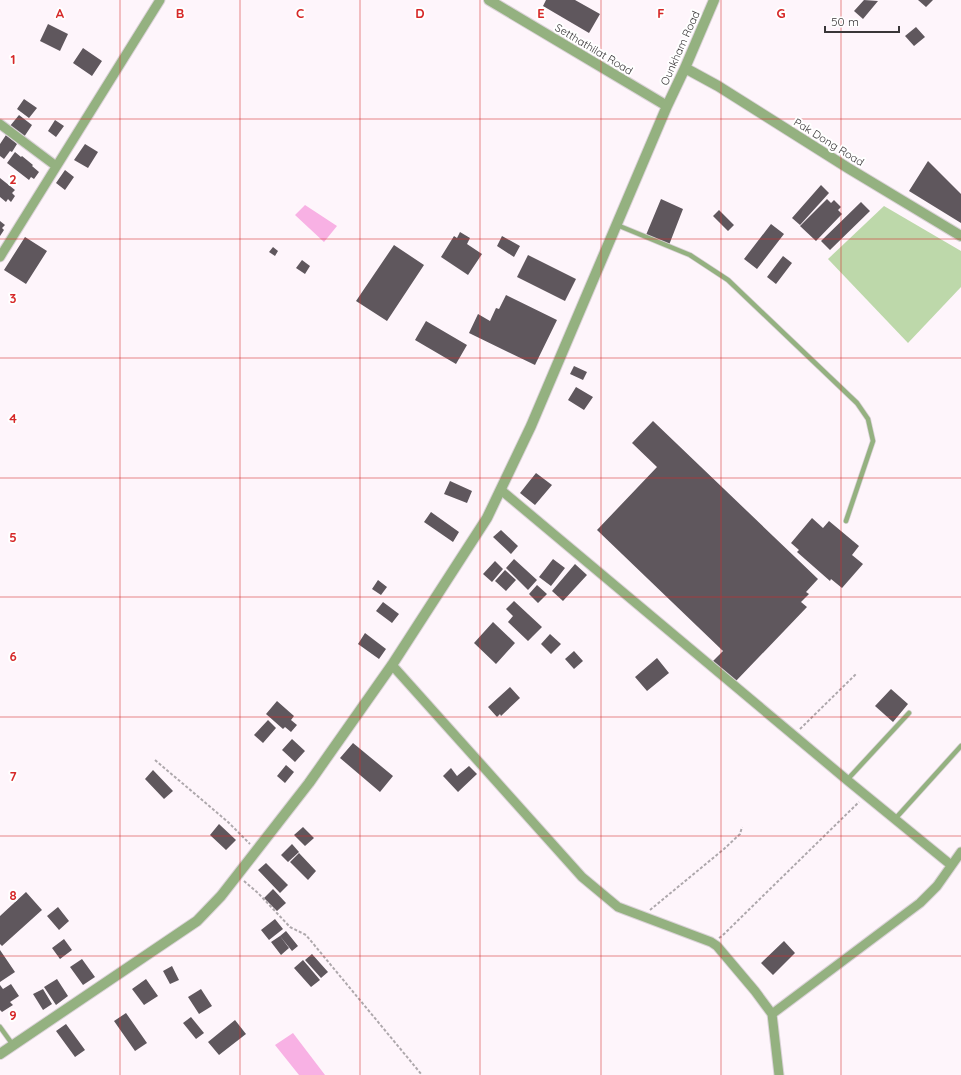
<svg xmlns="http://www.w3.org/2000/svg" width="961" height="1075" font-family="Quicksand,sans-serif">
	<rect width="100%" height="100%" fill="#fef5fb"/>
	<!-- green -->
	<path fill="#bdd8aa" d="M884 206 961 251V287L908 343 828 259Z"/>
	<!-- water -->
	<path fill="#f8b1e4" d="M305 205 337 226 324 242 295 215Z
		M293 1033 325 1075H299L275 1045Z"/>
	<!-- building -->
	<path fill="#5f575d" d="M546 0H575L600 14 589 33 543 6Z
		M864 0 878 1 863 19 854 11Z
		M918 0H933L926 7Z
		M48 24 68 34 60 51 40 41Z
		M916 27 925 37 914 46 905 36Z
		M83 48 102 61 92 76 73 63Z
		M24 99 37 108 29 118 17 109Z
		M19 115 32 125 24 137 10 126Z
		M55 120 64 126 56 137 48 131Z
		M6 135 17 144 12 152 10 151 4 159 0 156V144Z
		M85 144 98 152 88 168 74 160Z
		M15 152 21 157 22 156 33 165 32 166 39 172 34 179 31 177 29 180 7 163Z
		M928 161 961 194V223L909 191Z
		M65 170 74 177 65 190 56 183Z
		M0 178 15 190 12 193 15 196 11 202 8 199 6 202 0 197Z
		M821 185 829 193 800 225 792 218Z
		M661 199 683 209 669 245 646 235Z
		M827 199 831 203 834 200 841 207 838 210 842 214 816 241 800 226Z
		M861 202 870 211 830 250 821 241Z
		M719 210 734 225 728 231 713 216Z
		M0 221 5 225 2 228 4 230 0 236Z
		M771 224 784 234 757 269 744 259Z
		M460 232 470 238 467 244 482 254 468 275 441 257 454 236 457 238Z
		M502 236 520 246 514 257 497 246Z
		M25 237 47 251 26 284 4 270Z
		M394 245 424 265 387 321 356 301Z
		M273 247 278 251 275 256 269 252Z
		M528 255 576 279 565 301 517 277Z
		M783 256 792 263 776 284 767 277Z
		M302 260 310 266 305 274 296 268Z
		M506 295 557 320 535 365 469 333 478 314 490 321 496 308 499 309Z
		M426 321 467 345 456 364 415 340Z
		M574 366 587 372 583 380 570 374Z
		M576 387 593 397 584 410 568 400Z
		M653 421 818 579 806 592 809 594 801 602 807 607 735 682 723 670 722 672 712 662 723 651 597 530 657 467 632 443Z
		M536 473 552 485 535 505 520 493Z
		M450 481 472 491 467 503 444 494Z
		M431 512 459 532 453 542 424 522Z
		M812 518 823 528 829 521 859 546 852 555 863 564 842 588 831 579 830 581 797 552 799 550 791 543Z
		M501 530 518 546 511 554 493 537Z
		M514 559 537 580 528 590 506 568Z
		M553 559 565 568 551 586 539 577Z
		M495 561 503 569 492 582 483 574Z
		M575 564 587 575 563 601 552 591Z
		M505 570 516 580 506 591 495 581Z
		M378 580 387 587 381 595 372 589Z
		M537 585 547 594 538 603 529 594Z
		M514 601 542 627 528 641 508 622 513 616 506 609Z
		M383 602 399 614 392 623 376 611Z
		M493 622 515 643 496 664 474 643Z
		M365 633 386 649 379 659 358 644Z
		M550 634 561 644 551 654 541 644Z
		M574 651 583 661 574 669 565 659Z
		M657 658 669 673 647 691 635 677Z
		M510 687 520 698 501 716 500 714 497 717 488 707Z
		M891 689 908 704 893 722 875 706Z
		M277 701 294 716 291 720 297 725 291 732 285 727 283 729 266 714Z
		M268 720 276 728 263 743 254 735Z
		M292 739 305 751 295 762 282 750Z
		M353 743 393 776 380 792 340 758Z
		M286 765 294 772 285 783 277 776Z
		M469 766 477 774 458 792 443 776 451 768 457 776Z
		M153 770 173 791 164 799 145 779Z
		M219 824 236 840 226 850 210 835Z
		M303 827 314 838 305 846 294 835Z
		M292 844 299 852 288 862 281 855Z
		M299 853 316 871 308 880 290 862Z
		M266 863 288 885 280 893 258 870Z
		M273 889 286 903 277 911 264 898Z
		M26 892 42 910 2 946 0 944V916Z
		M58 907 69 921 59 930 47 916Z
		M275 919 283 929 269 940 261 930Z
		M286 931 298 946 292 951 280 936Z
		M280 936 289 948 281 955 271 942Z
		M64 939 72 950 60 959 52 948Z
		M784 941 795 953 773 975 761 963Z
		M0 950 15 972 0 982Z
		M312 954 328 972 321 978 305 960Z
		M82 959 95 977 83 985 70 967Z
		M303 960 320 980 311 987 294 968Z
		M172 966 179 980 170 984 163 971Z
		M57 979 68 996 56 1005 44 987Z
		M146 979 158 996 144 1005 132 989Z
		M11 984 19 996 10 1002 13 1005 2 1012 0 1010V985L3 989Z
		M43 989 52 1004 43 1010 33 994Z
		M201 989 212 1006 199 1014 188 997Z
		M126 1013 147 1043 135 1051 114 1021Z
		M191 1017 204 1033 196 1039 183 1023Z
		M235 1020 246 1034 219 1055 208 1042Z
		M66 1024 85 1050 75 1057 56 1031Z"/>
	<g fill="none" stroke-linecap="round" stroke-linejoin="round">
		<!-- service casing -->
		<g stroke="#dbd3d8" stroke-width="6">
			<path id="service" d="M617 225 690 255 728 280 857 403 868 419 873 441 846 521
				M847 780 909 713
				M895 819 961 746
				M0 1027 13 1045"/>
		</g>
		<!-- minor casing -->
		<g stroke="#dbd3d8" stroke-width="11">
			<path id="minor" d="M0 124 56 166
				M0 257 160 0
				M501 490 847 780 951 865
				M392 665 582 877 618 907 711 942 717 946 755 991 772 1014 779 1075
				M772 1014 920 903 937 886 961 852"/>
		</g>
		<!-- tertiary casing -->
		<g stroke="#dbd3d8" stroke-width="12">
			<path id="tertiary" d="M489 0 667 106
				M685 68 718 86 848 168 961 236
				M0 1054 197 921 221 896 309 783 392 665 487 518 531 426 667 106 685 68 714 0"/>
		</g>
		<!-- path -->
		<path stroke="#aea8ac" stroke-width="2" stroke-dasharray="3 2" stroke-linecap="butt" d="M800 729 856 674
			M155 760 228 822 250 844
			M244 881 258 893 290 927 306 935 422 1075
			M650 910 724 849 740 834 742 827
			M719 938 722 936 859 802"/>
		<!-- service -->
		<use href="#service" stroke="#94b180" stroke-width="4.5"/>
		<!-- minor -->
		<use href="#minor" stroke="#94b180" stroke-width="9"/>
		<!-- tertiary -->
		<use href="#tertiary" stroke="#94b180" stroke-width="10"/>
	</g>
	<!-- grid -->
	<path fill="none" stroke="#d62828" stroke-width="1" stroke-opacity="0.55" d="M120 0V1075M240 0V1075M360 0V1075M480 0V1075M601 0V1075M721 0V1075M841 0V1075M0 119H961M0 239H961M0 358H961M0 478H961M0 597H961M0 717H961M0 836H961M0 956H961"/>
	<g text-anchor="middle" stroke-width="4" stroke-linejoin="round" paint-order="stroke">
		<!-- street labels -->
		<g font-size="11" fill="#393638" stroke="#fff">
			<text transform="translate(680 48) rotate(-66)" y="4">Ounkham Road</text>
			<text transform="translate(594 49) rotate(31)" y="4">Setthathilat Road</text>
			<text transform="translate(829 142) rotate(32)" y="4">Pak Dong Road</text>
		</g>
	</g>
	<g font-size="13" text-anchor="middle" font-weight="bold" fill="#d62828" stroke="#fff" stroke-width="4" stroke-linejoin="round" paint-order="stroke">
		<text x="60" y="18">A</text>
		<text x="180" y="18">B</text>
		<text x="300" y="18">C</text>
		<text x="420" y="18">D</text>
		<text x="541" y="18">E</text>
		<text x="661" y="18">F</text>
		<text x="781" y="18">G</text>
		<text x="13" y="64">1</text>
		<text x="13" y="184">2</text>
		<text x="13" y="303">3</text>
		<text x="13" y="423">4</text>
		<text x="13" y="542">5</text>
		<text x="13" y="661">6</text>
		<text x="13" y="781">7</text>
		<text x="13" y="900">8</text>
		<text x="13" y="1020">9</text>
	</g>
	<!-- scale -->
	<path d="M825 26v6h74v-6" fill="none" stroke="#393638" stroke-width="2"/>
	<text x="831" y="26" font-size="12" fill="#393638" stroke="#ffffff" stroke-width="3" paint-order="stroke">50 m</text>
</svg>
